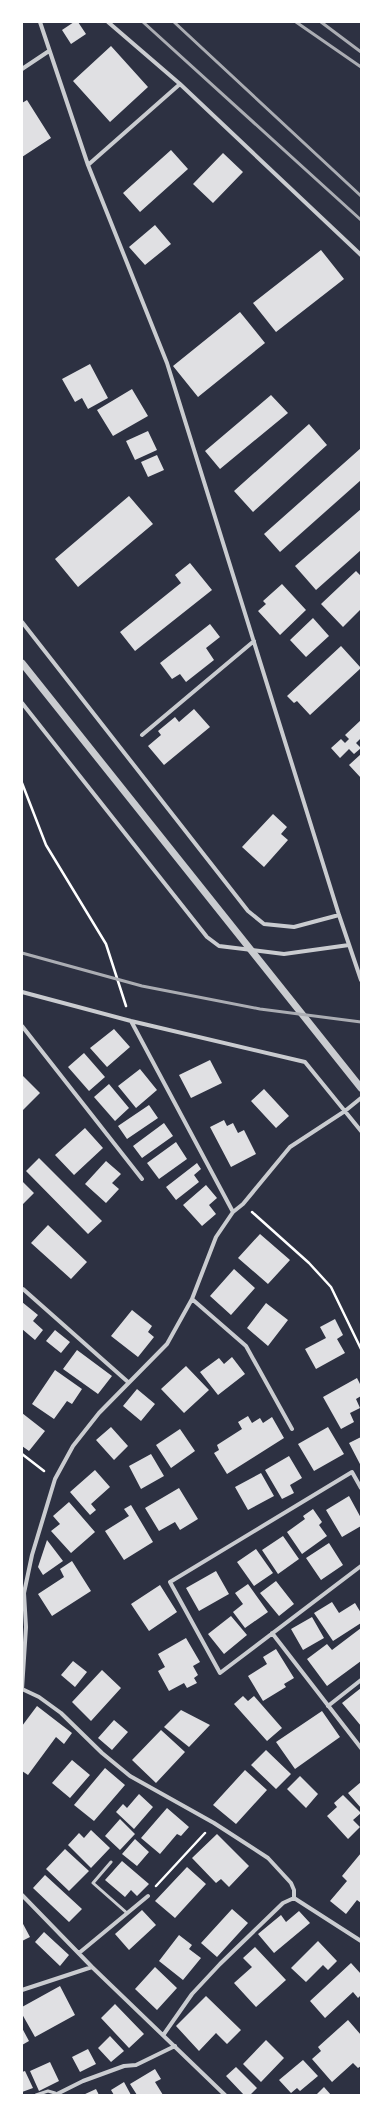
<svg xmlns="http://www.w3.org/2000/svg" width="383" height="2117" font-family="'Sofia Sans Condensed',sans-serif">
	<rect width="100%" height="100%" fill="#2d3142"/>
	<!-- building -->
	<path fill="#e0e0e3" d="M74 22H78L86 34 71 44 62 30Z
		M111 46 148 87 110 122 73 81Z
		M27 100 51 138 22 157V103Z
		M171 150 188 169 140 212 123 193Z
		M223 153 243 172 213 203 193 184Z
		M155 225 171 244 145 265 129 247Z
		M321 250 344 279 276 332 253 303Z
		M240 312 265 343 198 397 173 366Z
		M90 364 108 398 88 409 82 398 75 402 62 379Z
		M132 389 148 416 113 436 97 410Z
		M271 395 288 413 220 469 205 451Z
		M309 424 327 445 253 512 234 491Z
		M148 431 157 450 135 460 126 441Z
		M361 448V480L280 552 264 534Z
		M157 455 164 470 148 477 141 462Z
		M129 496 153 524 78 587 55 559Z
		M361 509V550L316 590 295 566Z
		M190 563 212 590 135 651 120 632 181 583 175 575Z
		M356 571 361 576V609L343 627 321 604Z
		M282 584 306 610 280 635 258 611 266 604 263 601Z
		M313 618 329 636 306 657 290 640Z
		M210 624 220 637 206 648 214 660 186 682 180 674 172 679 160 663Z
		M341 646 361 668 310 715 297 701 294 703 287 696Z
		M194 709 210 727 164 765 148 746 161 735 158 731 175 717 179 722Z
		M361 720V738L356 743 361 748 354 754 349 749 340 758 331 748 341 739 345 743 349 739 345 735Z
		M361 754V778L349 765Z
		M273 814 287 827 281 834 288 840 264 867 242 847Z
		M114 1029 130 1047 107 1067 90 1048Z
		M84 1053 105 1077 89 1091 68 1067Z
		M210 1060 222 1083 191 1098 179 1075Z
		M140 1069 157 1090 136 1108 118 1086Z
		M22 1075 40 1093 22 1111Z
		M109 1084 129 1108 115 1121 94 1097Z
		M264 1089 289 1116 276 1128 251 1101Z
		M149 1105 158 1118 127 1139 118 1126Z
		M224 1120 227 1126 233 1123 238 1133 244 1130 256 1154 231 1167 210 1127Z
		M164 1123 173 1136 142 1158 133 1146Z
		M85 1128 103 1148 74 1175 55 1155Z
		M176 1142 187 1159 159 1179 147 1163Z
		M39 1158 102 1221 88 1234 26 1171Z
		M106 1161 121 1174 112 1183 119 1189 106 1203 85 1184Z
		M197 1163 201 1169 194 1175 199 1182 176 1200 166 1187Z
		M22 1181 34 1193 22 1205Z
		M206 1185 217 1198 209 1205 216 1214 202 1226 183 1205Z
		M48 1225 87 1262 71 1279 31 1243Z
		M260 1234 290 1260 268 1284 238 1258Z
		M234 1269 255 1288 231 1315 210 1296Z
		M22 1302 38 1315 33 1321 43 1330 35 1340 22 1329Z
		M266 1303 288 1320 268 1346 247 1328Z
		M132 1310 152 1326 148 1332 154 1337 138 1357 111 1336Z
		M335 1319 343 1335 337 1339 345 1353 316 1369 305 1349 326 1338 320 1327Z
		M55 1330 70 1342 61 1353 46 1341Z
		M77 1350 112 1376 98 1394 63 1369Z
		M232 1357 245 1374 218 1395 200 1372 219 1358 224 1364Z
		M186 1366 209 1390 184 1413 161 1389Z
		M55 1370 82 1389 72 1404 67 1401 54 1419 32 1404Z
		M357 1378 361 1386V1396L356 1399 360 1408 350 1413 354 1422 341 1429 323 1397Z
		M137 1389 155 1404 141 1421 123 1406Z
		M22 1413 45 1431 29 1451 22 1446Z
		M248 1416 252 1423 260 1418 263 1423 272 1417 284 1438 227 1474 214 1453 219 1450 217 1445 242 1429 238 1422Z
		M111 1427 128 1446 114 1460 96 1440Z
		M328 1427 344 1454 314 1471 298 1444Z
		M180 1429 195 1451 171 1468 156 1445Z
		M361 1437V1466L349 1443Z
		M151 1454 164 1476 141 1489 129 1466Z
		M289 1456 302 1478 290 1485 294 1493 282 1499 265 1470Z
		M95 1470 110 1487 91 1504 96 1510 90 1515 70 1492Z
		M261 1473 274 1496 248 1510 235 1487Z
		M179 1488 198 1519 180 1530 175 1522 159 1531 145 1508Z
		M349 1496 361 1518V1526L342 1537 326 1510Z
		M69 1502 95 1532 71 1553 51 1531 60 1524 53 1516Z
		M131 1505 153 1542 124 1560 105 1531 129 1516 124 1509Z
		M313 1509 322 1522 319 1525 327 1536 302 1554 287 1532 305 1519 303 1516Z
		M283 1536 299 1559 278 1574 262 1550Z
		M47 1540 63 1561 43 1575 38 1567Z
		M329 1543 343 1565 321 1580 306 1558Z
		M256 1549 273 1573 254 1586 237 1562Z
		M72 1561 91 1591 52 1616 38 1594 64 1577 60 1569Z
		M216 1571 229 1594 199 1611 186 1588Z
		M276 1581 294 1604 279 1616 260 1593Z
		M248 1584 268 1612 245 1628 233 1612 243 1604 235 1593Z
		M160 1585 177 1612 149 1631 131 1604Z
		M332 1602 339 1613 355 1603 361 1613V1623L333 1641 314 1613Z
		M231 1616 247 1635 224 1654 208 1634Z
		M312 1617 324 1638 303 1650 291 1629Z
		M361 1628V1661L327 1686 307 1659 327 1644 332 1650Z
		M186 1638 200 1662 193 1666 198 1675 194 1678 197 1683 187 1688 184 1683 169 1691 158 1671 165 1667 158 1654Z
		M276 1649 294 1678 284 1684 286 1687 263 1701 248 1676 267 1664 263 1657Z
		M73 1661 87 1672 75 1687 61 1675Z
		M102 1670 121 1688 91 1721 72 1702Z
		M361 1688V1726L342 1703Z
		M243 1696 248 1701 254 1696 282 1728 267 1741 234 1704Z
		M37 1706 72 1733 64 1744 56 1737 28 1775 22 1771V1726Z
		M181 1710 210 1725 189 1747 164 1727Z
		M322 1711 340 1737 295 1769 276 1742Z
		M114 1720 128 1732 112 1750 98 1738Z
		M161 1730 185 1752 156 1783 132 1760Z
		M266 1750 291 1774 276 1789 251 1765Z
		M72 1760 90 1775 70 1798 52 1783Z
		M105 1768 125 1785 94 1821 74 1805Z
		M245 1770 267 1790 236 1824 213 1805Z
		M300 1776 318 1794 306 1808 287 1789Z
		M361 1782V1808L348 1793Z
		M139 1794 153 1807 134 1829 116 1812 123 1804 127 1808Z
		M343 1795 361 1813 353 1820 360 1827 348 1839 327 1816 337 1807 334 1803Z
		M167 1808 189 1827 181 1836 177 1834 160 1854 141 1838Z
		M120 1819 135 1834 120 1850 105 1836Z
		M91 1830 110 1848 91 1868 68 1845 79 1833 84 1838Z
		M217 1834 249 1866 229 1887 221 1879 216 1883 192 1858Z
		M135 1839 149 1852 137 1866 122 1854Z
		M65 1849 89 1871 69 1891 46 1869Z
		M361 1853V1903L357 1900 346 1914 330 1901 347 1881 342 1876Z
		M122 1861 149 1884 137 1896 131 1890 125 1897 105 1880Z
		M187 1867 206 1884 175 1918 155 1901Z
		M45 1875 82 1909 69 1922 33 1888Z
		M232 1909 248 1923 217 1957 201 1943Z
		M142 1910 156 1925 129 1950 115 1934Z
		M299 1911 310 1923 274 1953 258 1934 281 1915 286 1922Z
		M22 1922 30 1937 22 1941Z
		M44 1932 69 1955 60 1966 35 1942Z
		M179 1935 192 1945 189 1949 201 1958 183 1980 159 1961Z
		M318 1941 337 1961 328 1970 323 1965 306 1982 291 1968Z
		M255 1947 286 1980 256 2007 234 1983 252 1967 243 1958Z
		M351 1963 361 1974V1995L358 1998 353 1992 325 2018 310 2001Z
		M155 1967 177 1988 157 2010 135 1989Z
		M60 1986 75 2015 35 2037 22 2014V2007Z
		M206 1996 241 2030 227 2044 216 2033 199 2051 176 2026Z
		M115 2004 144 2034 129 2048 101 2018Z
		M348 2020 361 2035V2066L358 2068 353 2063 332 2082 312 2059 321 2051 318 2047Z
		M22 2028 29 2041 22 2045Z
		M110 2036 124 2051 111 2062 98 2048Z
		M266 2040 284 2058 261 2082 243 2064Z
		M88 2049 96 2064 80 2072 72 2057Z
		M303 2060 318 2076 300 2091 297 2088 291 2093 279 2080Z
		M50 2062 59 2081 39 2091 30 2071Z
		M236 2067 257 2088 250 2095H244L226 2076Z
		M155 2069 161 2079 155 2082 163 2095H137L130 2084Z
		M25 2071 33 2088 22 2092V2072Z
		M124 2082 131 2095H114L111 2090Z
		M324 2087 331 2095H316Z
		M96 2089 99 2095H83Z"/>
	<g fill="none" stroke-linecap="round" stroke-linejoin="round">
		<!-- path -->
		<path stroke="#fff" stroke-width="2.5" d="M22 783 46 845 106 944 126 1006
			M252 1212 309 1263 331 1287 361 1349
			M22 1454 44 1471
			M156 1886 205 1833"/>
		<!-- service -->
		<path stroke="#caccd0" stroke-width="3" d="M111 1862 93 1883 127 1913
			M36 2095 48 2091 55 2093"/>
		<!-- minor -->
		<path stroke="#caccd0" stroke-width="4" d="M40 22 88 165 167 363 339 915 361 980
			M108 22 180 84 361 255
			M22 69 49 51
			M88 165 180 84
			M22 622 248 911 264 924 294 927 339 915
			M22 703 207 937 219 946 284 954 349 945
			M142 735 254 641
			M22 992 131 1021 305 1062 361 1131
			M131 1021 233 1212
			M22 1026 142 1179
			M23 1289 128 1382
			M192 1299 246 1346 292 1429
			M361 1488 352 1472 170 1582 220 1673 361 1566
			M272 1633 361 1748
			M22 1689 26 1627 24 1593 32 1555 55 1479 73 1446 99 1413 167 1344 192 1299 216 1237 233 1212 243 1204 290 1147 345 1111 361 1098
			M22 1689 39 1697 61 1713 102 1753 130 1776 214 1823 268 1858 291 1883 294 1890V1898L361 1941
			M328 1706 361 1680
			M22 1895 92 1967 225 2095
			M79 1953 148 1896
			M22 1990 92 1967
			M164 2034 192 1994 220 1964 283 1903 294 1898
			M55 2095 83 2081 124 2066 136 2065 175 2046"/>
		<!-- tertiary -->
		<path stroke="#caccd0" stroke-width="7" d="M22 663 361 1088"/>
		<!-- rail -->
		<path stroke="#abadb3" stroke-width="3" d="M143 22 361 220
			M174 22 361 196
			M296 22 361 67
			M321 22 361 52
			M22 953 142 986 260 1009 361 1022"/>
	</g>
	<!-- border -->
	<rect width="383" height="2117" fill="none" stroke="#ffffff" stroke-width="46"/>
</svg>
